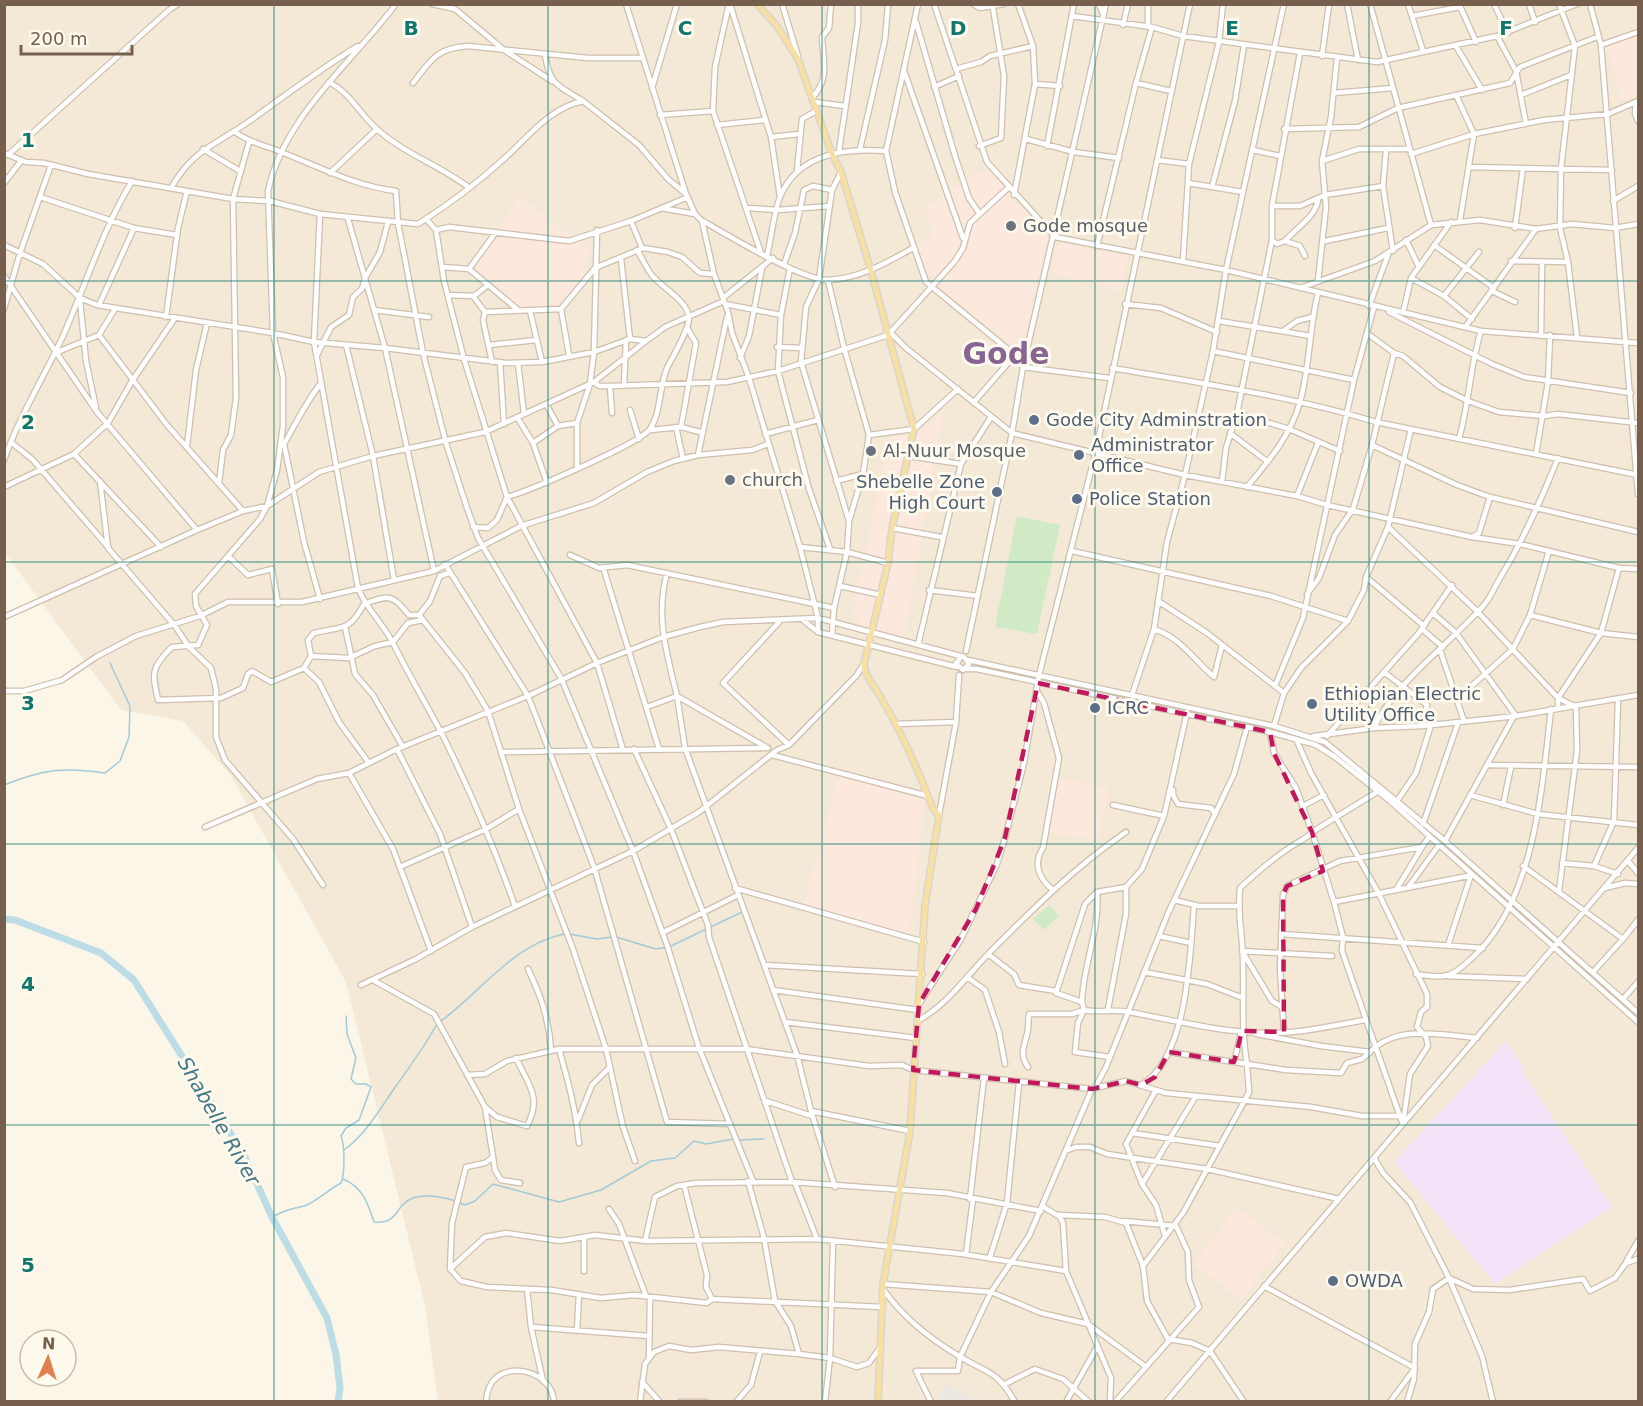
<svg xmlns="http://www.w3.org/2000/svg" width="1643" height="1406" font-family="'DejaVu Sans',sans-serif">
	<rect width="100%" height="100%" fill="#fcf6e8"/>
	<!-- residential -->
	<path fill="#f4e9d6" d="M5 5H1638V1401H438L425 1306 346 982 231 776 183 721 121 710 5 553Z"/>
	<!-- commercial -->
	<path fill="#fce8dc" d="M1638 36V96L1622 101 1607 46Z
		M988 169 1048 236 1020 353 931 280 917 247 933 235 926 208 950 189Z
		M520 197 590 250 583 275 556 308 518 310 470 272V264Z
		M1060 242 1128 257 1121 291 1051 273Z
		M943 412 904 642 876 635 916 435Z
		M889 437H910L868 635 853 613Z
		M838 777 926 797 909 936 803 907Z
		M1057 778 1109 787 1098 841 1049 832Z
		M1237 1207 1285 1243 1241 1300 1194 1264Z"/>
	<!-- industrial -->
	<path fill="#ede8e1" d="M942 1385H949L982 1401H939Z"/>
	<!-- education -->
	<path fill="#f3e4f9" d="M1506 1041 1523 1066 1525 1076 1612 1207 1495 1284 1394 1162Z"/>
	<!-- green -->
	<path fill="#d1eac6" d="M1017 516 1060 525 1037 634 995 627Z
		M1049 905 1059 916 1043 930 1033 919Z"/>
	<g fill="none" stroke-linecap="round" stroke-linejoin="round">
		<!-- stream -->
		<path stroke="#a3cad7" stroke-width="1.5" d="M4 785C44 769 63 767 105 773L120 761 129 737 130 706 110 663
			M569 934 597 939 612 937
			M616 937 656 949 669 947 742 912
			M441 1021C482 991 512 945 564 934
			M738 1140 764 1139
			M344 1150C366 1134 380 1109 396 1086 411 1065 425 1046 437 1024
			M343 1179C363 1187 368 1204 374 1222 399 1225 394 1205 413 1198 429 1193 450 1198 465 1205L475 1201 493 1184 559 1202 601 1190 651 1161 675 1158 694 1141 706 1144 733 1139
			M272 1217C286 1210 290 1209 304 1206 311 1205 331 1188 341 1183 345 1174 345 1145 341 1136L346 1128 359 1120 371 1087 366 1084H356L351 1079 356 1058 347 1034 346 1016"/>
		<!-- river -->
		<path stroke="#bcdce6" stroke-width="7" d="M4 919 15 920 101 953 134 980 243 1153 272 1217 327 1318 336 1355 340 1388 338 1402"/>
		<!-- minor casing -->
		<g stroke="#cebfae" stroke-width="7">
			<path id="minor" d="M396 4C351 64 284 116 268 191L273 333 283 377V426L277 470 267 506 260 519 195 594 196 606 207 625 198 645 172 647C151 667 152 673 158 700L221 698 243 688 248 674 252 671 271 682 304 668 311 656 308 640 314 633C343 626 349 632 364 604 391 594 392 595 409 615H419L430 601 440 576 449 573
				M432 4 455 9 504 50 552 81
				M626 4 686 194
				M729 4 715 67 713 111 761 253
				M730 4 771 137 780 197
				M782 4 798 56
				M918 4 886 151 895 192 926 282 1015 355 1023 367 1109 378
				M934 4 987 162 1055 237 1226 270 1481 331 1638 343
				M973 4 980 8 1004 4
				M1099 4 1103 14
				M1347 4 1358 60
				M1370 4 1431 225
				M1408 4 1423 51
				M1459 4 1476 42
				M1494 4 1508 33
				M1529 4 1535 22
				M1559 4 1575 46 1561 168 1560 228 1568 262 1577 337
				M1590 4 1601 45 1638 494
				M1072 16 1152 27 1183 36 1377 62 1497 36 1577 4
				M1412 16 1460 7
				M916 22 955 156 969 198 979 213
				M1123 25 1128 4
				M1148 27V4
				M1497 36 1516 71 1526 124
				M1601 45 1638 32
				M1456 46 1482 90
				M545 55C550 86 558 85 583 101
				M1322 56 1329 4
				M956 69 981 62 990 56 1033 46
				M904 71 963 238
				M329 82C352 94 359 114 378 130 405 154 439 165 468 187
				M413 83C431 60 436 48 468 46L588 58H642
				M1136 83 1171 91
				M1035 84 1060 86
				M934 87 959 76
				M652 88 677 4
				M1334 93 1393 88
				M1456 95 1474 134 1460 220
				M1521 95 1571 75
				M812 98C830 79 823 61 822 37L829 28 831 4
				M814 102 845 106
				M1636 102 1635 114 1638 121
				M660 115 713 111
				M717 125 765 120
				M1284 129 1359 127 1398 108 1510 83 1520 67 1597 37
				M235 132C250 143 264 145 281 152 320 167 355 186 396 191L398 223 423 353 446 443 467 508 478 538 561 678 633 851 667 945 699 1048 753 1181
				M771 137 799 134
				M1026 139 1074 152 1119 158
				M979 146 1001 138 1004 76 993 8
				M1047 146 1074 4
				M203 149 240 171
				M860 149 885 40 888 4
				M1253 150 1280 156
				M839 151 858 23V4
				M1386 151 1383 186 1393 251
				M4 153 26 162 44 163 88 174 233 199 270 201 320 214 418 224C448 205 480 181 506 157 530 135 550 108 583 101L639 145 668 179 686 194 695 214 702 221 714 274 728 312 732 333 749 378 800 547 818 618V632
				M1411 154 1474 134 1544 120 1608 114 1638 101
				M8 155 169 10 178 4
				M1157 160 1189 164
				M1322 161 1359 149H1410
				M1470 167 1612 170
				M797 171 802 119 816 111
				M330 173 377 129
				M4 183 21 161
				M1188 183 1243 192
				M1212 187 1235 101 1244 45
				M171 188C193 149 216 145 251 120 286 95 320 69 358 46
				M1014 195 1035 84 1033 46 1018 4
				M40 197 134 228
				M1613 201 1638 186
				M1272 206H1300L1325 195 1383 186
				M661 208 695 214
				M747 208 778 210 830 206
				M320 214 314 342 358 588C366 609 384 624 394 645 409 675 426 704 442 734 470 790 494 847 515 906
				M348 219 385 348 434 571
				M426 219 436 230 444 281 464 359 507 497 597 663 623 750
				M631 221 642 248
				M703 221C727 235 802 280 827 280 859 279 886 263 913 248
				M1515 228 1523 168
				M436 230 449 227 569 241 631 221 688 197
				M1272 240 1277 244 1285 241 1300 246 1305 256
				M1406 240 1418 265
				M1285 241C1296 228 1317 216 1318 199
				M1325 241 1388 228
				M4 245 43 264 80 298 97 305 273 333 314 342 385 348 506 363 542 362 594 352 630 339 646 341 665 327 724 301
				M1434 245 1494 288
				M1097 246 1136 83 1152 27
				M767 255C772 237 773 214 780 197 798 153 846 148 886 151
				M621 259 630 339
				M1183 261 1189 164 1219 42 1223 4
				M1511 261 1568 262
				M784 264 795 233 804 190 813 186 832 190
				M442 267 469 269 517 309
				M790 268 781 315 778 371 809 489 830 549
				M469 269 496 232
				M4 276 97 412 197 530
				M1411 278 1444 296 1479 252
				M819 279 806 307 801 362 849 521
				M819 279 832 190 841 172
				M828 280 844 348 869 435 863 474 849 521 847 552 834 608 832 635
				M1318 281 1326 207 1322 161 1331 117 1337 58
				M1300 288 1375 261 1431 225 1480 220 1536 229 1572 224 1615 228 1638 224
				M1492 291 1515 302
				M448 295 473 296 485 312 483 320 492 362
				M474 296 488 285
				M1444 296 1472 319
				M723 298 773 258
				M80 300 86 361 96 408
				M725 304 781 315
				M1125 304 1161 308 1217 332
				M99 305 134 228 177 235
				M1369 306 1388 255
				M4 309 20 253 51 165
				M561 309 569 355
				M374 310 429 317
				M530 311 542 362
				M485 312 561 309 595 268 643 248 668 252 682 257 700 273 714 274
				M1389 312 1492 364 1524 377 1631 393
				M1403 313 1411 278 1451 222
				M166 317 178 228 187 191
				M1219 321 1311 336
				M1466 326 1536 229
				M1283 331 1297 321 1312 317
				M891 333 906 348 1012 433 1185 475 1297 496 1327 505 1472 537 1520 544 1619 568 1638 569
				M99 335 167 425 243 511
				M1541 335 1542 263
				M346 345 373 456 394 580
				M489 345 537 340
				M777 347 801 348
				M1213 351 1354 380
				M55 353 99 335 115 309
				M1394 353 1403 356 1440 387 1468 401 1499 412 1544 416 1558 414 1638 423
				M317 355 331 327 349 315 353 297 362 289 365 278 380 252 388 222
				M740 358 749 336 762 268
				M500 362 504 424
				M518 363 524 414
				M1112 368C1200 383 1291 396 1376 422L1638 475
				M594 382 646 341
				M624 385 626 340
				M610 386 612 413
				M974 402 1015 355
				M546 404 558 426
				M630 410 639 439
				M1237 413 1289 429 1340 451
				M517 417 533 443 547 483
				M676 427 683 459
				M681 427 696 343 687 328
				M650 430 681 427 700 432
				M1230 433 1268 462
				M765 434 818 420
				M869 435 914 429 958 389
				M1459 439C1469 403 1470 366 1481 331
				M12 443 33 460 108 547
				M533 443 558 426 577 423
				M284 444 304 542 320 599
				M284 444C296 423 306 402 321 383
				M1372 445 1457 485 1490 497 1638 532
				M187 446 196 370 207 323
				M74 454 161 547
				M1536 454 1548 382 1550 335
				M698 455 727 317
				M909 456 961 464
				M4 460C19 417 44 377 63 336 86 284 103 229 132 181
				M577 468V423L590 384 594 352 597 230
				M100 481 108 548 175 626 189 647 211 668 216 689V737L225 760 293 839 323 885
				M836 481 863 474
				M1222 482 1226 448 1237 413 1272 240V206L1300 53
				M219 483 223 450 231 435 236 398 233 199 249 142
				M4 487 74 454 108 423 132 381 175 318
				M1247 487C1268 462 1291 435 1300 402 1310 366 1309 329 1318 293
				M1297 496 1318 443
				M473 527 488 528 497 520 507 497C529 491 641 443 650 429 661 413 659 388 667 368 673 356 689 330 689 318 687 299 661 288 651 274 646 267 642 258 637 250
				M1388 527 1477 611 1558 698 1576 707 1577 751 1559 891
				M892 528 941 537
				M1472 537 1479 533 1490 497
				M800 547 847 552 888 563
				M1072 551 1271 596 1348 621
				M570 555 599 568 627 565 834 608
				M228 556 248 575 272 569 278 604
				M445 564 528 696 594 867 667 1122 730 1124
				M603 567 659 749
				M667 573C655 616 667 655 677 696L766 747
				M1366 577 1424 626
				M840 586 881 595
				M929 590 978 596
				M1307 594 1319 578 1335 535 1353 509 1372 445 1394 353 1368 334
				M1158 601 1207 633 1284 693 1274 726
				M1433 613 1456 633 1516 716
				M419 615 465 673 488 711 519 809 573 949 606 1049 623 1127 635 1161
				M1530 615 1601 633 1638 637
				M4 617 197 530 243 511 267 506 319 472 373 456 485 432 594 382 599 386H610L727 382 778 371 888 335 955 261 963 248 970 223 1008 188
				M804 621 818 632 957 667
				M779 622 723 683 789 745
				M345 627 355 674 373 695 403 747
				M1154 629C1181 638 1192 658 1214 677L1222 645
				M1422 629 1443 647
				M918 645 961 464 991 417
				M1440 650 1464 721
				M966 651 1012 433 1023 367 1106 4
				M311 656 349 658 375 646 393 642 408 623 423 620
				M968 660 1274 726 1325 742 1445 841 1638 1013
				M304 668 319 682 339 722 369 763
				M965 669H977L1270 732 1316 745 1335 757 1390 801 1638 1022
				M1384 672 1427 705 1422 726
				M1275 686 1303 618 1354 380 1374 307
				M4 691H24L62 680 96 657 136 636 200 616 228 602H302L434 571 521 526 594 503 647 472 674 461 698 455 752 450 768 444
				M1038 693 1044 703 1059 758 1043 848C1032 864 1040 880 1053 890
				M1284 693 1301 668 1348 621 1364 590 1366 577 1388 527 1411 429
				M1132 695 1154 629 1167 542 1185 475 1213 351 1226 270 1284 4
				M1457 699 1513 649 1530 615 1549 551
				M647 707 677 696 685 748 797 1055 811 1111 835 1187
				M1558 709V698L1601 633 1619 568
				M1187 712 1164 816 1142 869 1126 887 1097 892 1085 904 1056 993 1082 1002 1084 1010C1096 1013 1114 1009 1129 1012 1183 1022 1238 1037 1292 1032 1317 1030 1341 1024 1365 1020
				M896 724 956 722
				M1374 728C1393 684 1452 642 1484 605 1491 597 1495 586 1500 578 1524 539 1541 500 1558 458
				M1270 732 1274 753 1296 788 1312 832 1334 902 1343 937 1342 951 1402 1122
				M1314 736 1374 728 1422 726 1516 716 1638 695
				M1327 736 1418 634 1452 585
				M1296 739 1311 773 1379 894 1427 994V1007L1421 1012 1417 1027 1426 1037 1428 1046 1410 1074 1403 1123
				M397 749 440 834 472 927
				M634 749 671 829 708 925 709 937 792 1182
				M503 752 768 748
				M772 755 928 796
				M1489 765 1638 767
				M349 773 393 849 431 951 400 867 486 829 519 809
				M1173 790V795L1178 804 1211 808 1215 814
				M1470 795 1538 814 1638 825
				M1397 801 1416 773 1431 725
				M1113 805 1164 816
				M1503 805 1511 767
				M1303 806 1324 795
				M939 815 956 722 959 675
				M1423 824 1458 723
				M205 827 317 779 349 773 397 749 528 696 597 663 663 637 700 627 723 622 818 618 964 657 969 664 963 670 956 663 961 657
				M1445 841 1514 716
				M1628 861 1638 873
				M1562 863 1594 866 1618 874
				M1523 866 1623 939 1638 920
				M1594 866 1614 821 1618 701
				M1409 886 1439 845
				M735 888 924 942
				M1605 888 1625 883 1638 884
				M1396 890 1422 847
				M1174 900 1199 906H1238
				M1334 902 1473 875
				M662 933 738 895
				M1281 934 1483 948
				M1159 936 1191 943
				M1448 945 1471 875
				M988 954 1014 974 1019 985 1056 991
				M765 965 922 974
				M528 969C541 996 549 1019 551 1050
				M1144 972 1207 984 1243 998
				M1593 972 1623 939
				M1416 974C1424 975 1434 977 1443 976 1455 975 1465 964 1473 957 1535 900 1542 788 1551 709
				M1447 976 1527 979
				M967 977 985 990 999 1032 1005 1064
				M373 980 434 1014 485 1107 493 1157 485 1163 466 1167 452 1223 450 1269 461 1281 487 1287 551 1290 601 1298 634 1295 707 1303 712 1299 882 1307
				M361 985 416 959 472 927 633 851 699 812 777 750 789 745 856 676 864 664
				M773 990 918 1010
				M1623 999 1638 982
				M1082 1002C1083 963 1100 932 1097 892
				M919 1004 961 939 997 864 1005 838 1024 763 1039 675 1096 451 1190 4
				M1282 1007 1272 1001 1242 951 1332 956
				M1108 1009 1126 914V887
				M917 1021C947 1006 968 974 991 951 1035 907 1075 867 1126 832
				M785 1022 916 1038
				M1284 1032 1280 968 1283 895 1287 886 1340 861 1422 847 1429 837
				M1256 1034 1321 1046 1370 1052C1397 1024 1443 1035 1477 1038
				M559 1049C568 1081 576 1110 579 1143
				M1169 1052 1234 1062 1241 1033
				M1370 1052 1362 1059 1347 1063 1341 1073 1286 1070 1247 1064C1241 1029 1244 997 1243 962 1243 937 1237 913 1240 888 1255 874 1271 860 1289 848 1297 842 1305 840 1312 832L1377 792
				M1028 1067C1019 1054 1024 1048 1027 1034 1029 1028 1028 1021 1029 1014H1072L1084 1010 1078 1023 1075 1052 1110 1057
				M467 1075 485 1074 507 1061 559 1049H746L869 1066 902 1065 913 1070 1092 1089
				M1141 1085C1188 1058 1190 955 1194 906
				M1095 1088 1126 1081 1166 1093 1311 1107 1362 1116H1400
				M766 1101 812 1116
				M485 1107 497 1117 527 1126C542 1097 529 1086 516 1058
				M811 1111 910 1131
				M578 1120 592 1085 610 1067
				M1132 1133 1220 1146
				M1065 1151 1076 1147H1090L1107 1154 1207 1169 1339 1199
				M493 1157 495 1170 501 1180 520 1183
				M1374 1158 1383 1173 1410 1202 1449 1278 1482 1356 1493 1402
				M748 1181 764 1238 775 1301 791 1326 799 1354
				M795 1183 817 1239
				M1142 1184 1126 1144 1156 1090
				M684 1185 707 1275 706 1287 712 1299
				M970 1199 984 1078
				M1042 1206 1060 1217 1063 1223 1066 1271 1111 1378 1110 1402
				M609 1209 619 1224 646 1296
				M1058 1215 1105 1217 1126 1223 1143 1266 1147 1301 1168 1339 1192 1343 1210 1351 1244 1402
				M1165 1236 1156 1205 1142 1184 1196 1096
				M584 1237V1271
				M645 1241 655 1197 677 1186 696 1183 792 1182 947 1193 1041 1211
				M966 1254 973 1199
				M990 1257 1007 1203 1019 1083
				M1626 1262 1638 1241
				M1143 1266 1183 1213 1245 1100 1249 1092 1247 1064 1234 1062
				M450 1269 485 1237 506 1233 560 1241 595 1235 646 1241 817 1239 963 1254 1066 1271
				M883 1284 991 1292 1041 1313 1088 1324 1145 1366
				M1264 1286 1415 1368 1390 1402
				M527 1289 531 1327
				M883 1289C902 1316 930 1339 959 1356 988 1374 996 1369 1015 1402
				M577 1331 579 1294
				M649 1358 650 1299
				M543 1381 531 1327 649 1336
				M642 1382 660 1402
				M1005 1384 1035 1369 1063 1379 1089 1402
				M486 1402C488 1354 553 1367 554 1402
				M640 1402 645 1364 654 1352 669 1346 691 1350 719 1347 799 1354 830 1358 857 1367 869 1363 879 1349
				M680 1402H706
				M736 1402 751 1385 760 1352
				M825 1402 830 1358 833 1242
				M931 1402 916 1371H958L960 1357 991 1292 1029 1236 1092 1089 1095 1088 1106 1067 1169 911 1234 774 1247 727
				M1066 1402 1097 1347
				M1115 1402 1199 1307 1189 1280 1188 1252 1176 1226 1124 1221
				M1166 1402 1638 848
				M1407 1402 1414 1379 1415 1344 1429 1312 1433 1289 1449 1278 1473 1289 1510 1290 1583 1279 1590 1291 1615 1278 1626 1263 1638 1259"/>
		</g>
		<!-- major casing -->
		<g stroke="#dbd5d0" stroke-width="8">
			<path id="major" d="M757 4 776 25 798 59 832 154 841 172 871 271 914 429 892 528 888 563 864 664C864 675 873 684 878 693 901 730 918 769 933 809L939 815 925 906 910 1131 883 1284 878 1402"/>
		</g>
		<!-- minor -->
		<use href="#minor" stroke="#fff" stroke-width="4.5"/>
		<!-- major -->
		<use href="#major" stroke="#f8e0a2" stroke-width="5"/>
	</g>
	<!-- marked area -->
	<path fill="none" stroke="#c2185b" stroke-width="4.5" stroke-dasharray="12 8" stroke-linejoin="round" d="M1038 683 1270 732 1274 753 1312 832 1323 871 1287 886 1283 895 1284 1032 1242 1031 1234 1062 1169 1052 1155 1077 1141 1085 1126 1081 1092 1089 913 1070 919 1004 976 909 1005 838Z"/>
	<!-- grid -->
	<path fill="none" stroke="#0f766e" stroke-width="1.5" stroke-opacity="0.55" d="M274 4V1402M548 4V1402M822 4V1402M1095 4V1402M1369 4V1402M4 281H1638M4 562H1638M4 844H1638M4 1125H1638"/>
	<!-- markers -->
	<g fill="#6b7280" stroke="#fffaee" stroke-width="2">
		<circle cx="1011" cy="226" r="6"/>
		<circle cx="871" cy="451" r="6"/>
		<circle cx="730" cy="480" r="6"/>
	</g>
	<g fill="#5c6f8a" stroke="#fffaee" stroke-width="2">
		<circle cx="1034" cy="420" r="6"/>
		<circle cx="1079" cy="455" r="6"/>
		<circle cx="997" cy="492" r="6"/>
		<circle cx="1077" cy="499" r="6"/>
		<circle cx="1312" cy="704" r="6"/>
		<circle cx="1095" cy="708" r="6"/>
		<circle cx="1333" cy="1281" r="6"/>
	</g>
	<g text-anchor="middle" stroke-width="6" stroke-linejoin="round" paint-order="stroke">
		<!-- worship labels -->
		<g font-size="18" fill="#5b616d" stroke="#fffaee" text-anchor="start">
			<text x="1023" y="232">Gode mosque</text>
			<text x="883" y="457">Al-Nuur Mosque</text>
			<text x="742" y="486">church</text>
		</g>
		<!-- service labels -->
		<g font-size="18" fill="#4e5e75" stroke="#fffaee" text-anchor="start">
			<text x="1046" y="426">Gode City Adminstration</text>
			<text x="1091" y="451">Administrator<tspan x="1091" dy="21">Office</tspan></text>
			<text x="985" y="488" text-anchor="end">Shebelle Zone<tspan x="985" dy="21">High Court</tspan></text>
			<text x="1089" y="505">Police Station</text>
			<text x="1324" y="700">Ethiopian Electric<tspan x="1324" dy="21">Utility Office</tspan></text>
			<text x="1107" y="714">ICRC</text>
			<text x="1345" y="1287">OWDA</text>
		</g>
		<!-- water labels -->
		<g font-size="20" font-style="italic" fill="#467788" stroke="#fffaee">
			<text transform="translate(219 1121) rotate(60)" y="7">Shabelle River</text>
		</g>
		<!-- town labels -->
		<g font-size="30" font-weight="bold" fill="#876492" stroke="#fffaee">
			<text x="1006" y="364">Gode</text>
		</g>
	</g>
	<g font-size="20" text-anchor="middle" font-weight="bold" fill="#0f766e" stroke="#fffaee" stroke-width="6" stroke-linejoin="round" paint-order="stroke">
		<text x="411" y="35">B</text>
		<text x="685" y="35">C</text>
		<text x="958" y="35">D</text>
		<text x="1232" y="35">E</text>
		<text x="1506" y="35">F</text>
		<text x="28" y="147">1</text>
		<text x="28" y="429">2</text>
		<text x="28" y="710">3</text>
		<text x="28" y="991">4</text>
		<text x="28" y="1272">5</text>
	</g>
	<!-- border -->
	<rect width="1643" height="1406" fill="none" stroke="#765f4c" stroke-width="12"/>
	<!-- north arrow -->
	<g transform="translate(48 1358) rotate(3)"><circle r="28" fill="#fffaee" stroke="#c8bcad" stroke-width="1.5"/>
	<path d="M0-4.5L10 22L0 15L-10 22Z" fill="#e37e50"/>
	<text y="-9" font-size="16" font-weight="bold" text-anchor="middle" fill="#765f4c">N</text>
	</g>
	<!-- scale -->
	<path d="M21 45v9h111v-9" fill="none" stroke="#765f4c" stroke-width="3"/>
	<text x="30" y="45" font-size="18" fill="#765f4c" stroke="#fffaee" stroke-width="4.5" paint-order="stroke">200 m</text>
</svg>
